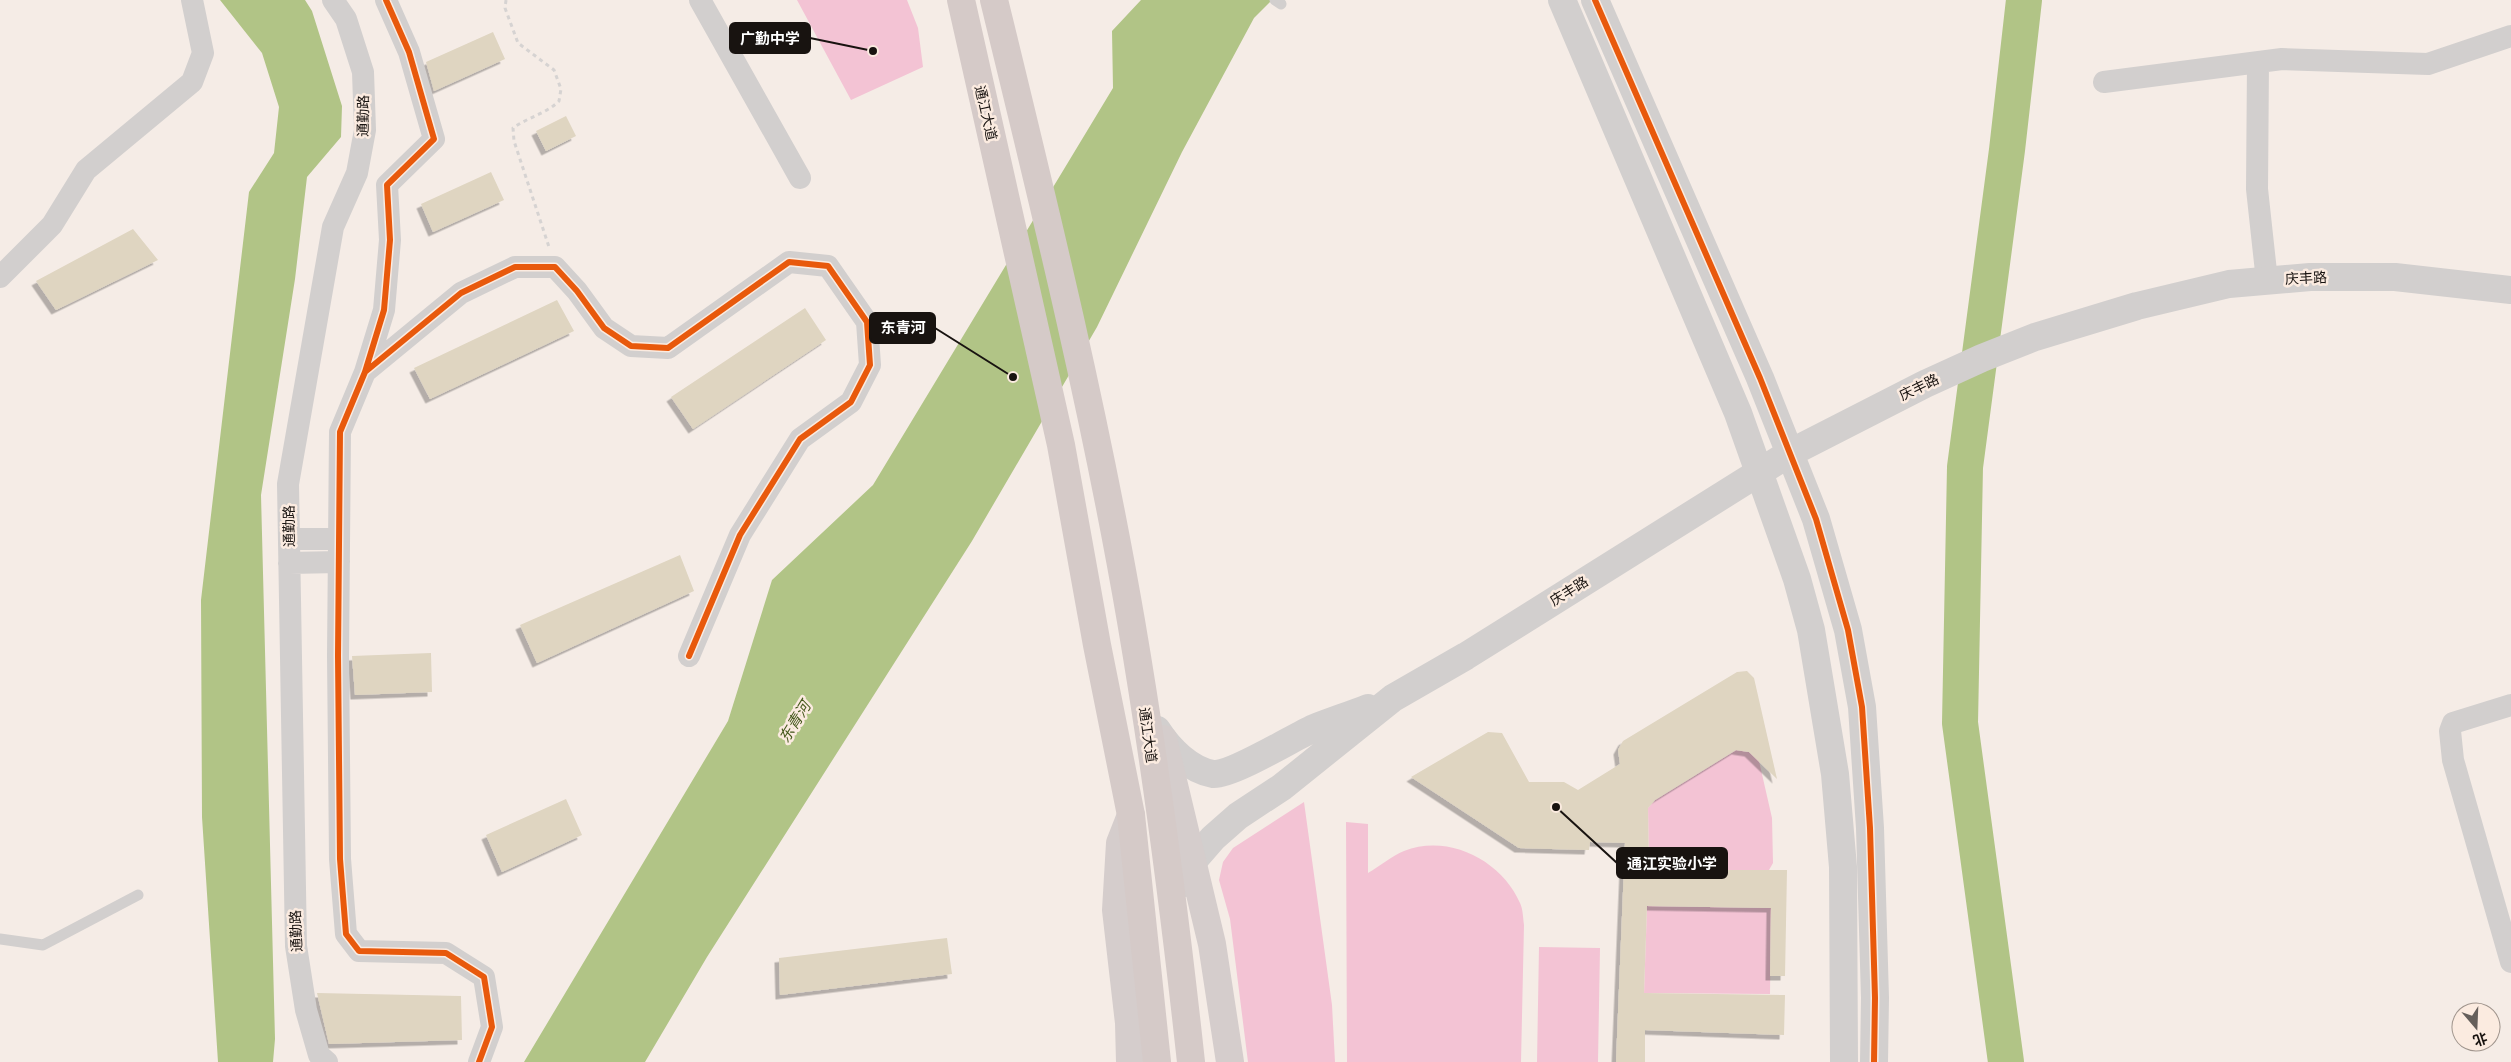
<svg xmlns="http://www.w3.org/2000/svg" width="2511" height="1062" font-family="Rubik,'Noto Sans SC',sans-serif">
	<defs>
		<filter id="shadow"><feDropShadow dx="-4.5" dy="4.5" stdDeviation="0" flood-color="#0004"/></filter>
	</defs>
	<rect width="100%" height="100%" fill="#f5ece6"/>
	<!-- green -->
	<path fill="#f3c3d4" d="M797 0H907L918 28 923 67 851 100Z
		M1736 750 1749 752 1759 761 1772 818 1773 863 1769 870H1649L1648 808 1655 800Z
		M1304 802 1332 1005 1335 1062H1248L1230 919 1219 880 1223 862 1233 848Z
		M1346 822 1368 824V873C1380 866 1392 856 1404 851 1449 833 1502 861 1520 903 1523 909 1523 918 1524 925L1521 1062H1347Z
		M1647 906 1771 908 1770 994 1644 993Z
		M1539 947 1600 948 1598 1062H1537Z"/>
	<!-- water -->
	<path fill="#b1c486" d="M220 0H305L312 11 342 106 341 137 307 177 295 279 261 495 275 1039 273 1062H218L202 817 201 600 249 192 274 153 279 107 262 53Z
		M1141 0H1272L1254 18 1182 152 1097 327 972 541 707 957 645 1062H524L728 721 772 580 873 485 1113 88 1112 31Z"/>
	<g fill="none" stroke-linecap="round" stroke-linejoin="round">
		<!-- river -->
		<path stroke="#b1c486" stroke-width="36" d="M2006 1062 1960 723 1965 467 2007 150 2024 0"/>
	</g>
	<!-- building -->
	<path fill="#dfd5c1" filter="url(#shadow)" d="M493 32 505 59 434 91 426 62Z
		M566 116 576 136 546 151 536 131Z
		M491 172 504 200 433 232 421 204Z
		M133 229 158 260 56 310 36 281Z
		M557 300 574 331 430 399 414 368Z
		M805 308 826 340 693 429 671 397Z
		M680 555 694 591 537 663 520 625Z
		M431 653 432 692 355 695 352 656Z
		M1747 671 1754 678 1777 779 1749 752 1736 750 1655 800 1648 808 1649 870H1787L1785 976H1770L1771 908 1647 906 1644 993 1785 995 1784 1035 1645 1030V1062H1616L1625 843 1590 842 1589 850 1519 848 1411 777 1488 732 1502 733 1529 782H1564L1578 790 1620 764 1618 750 1623 741 1737 672Z
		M566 799 582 835 502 872 486 835Z
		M947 938 952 974 780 995 779 958Z
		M317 993 461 996 462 1040 329 1044Z"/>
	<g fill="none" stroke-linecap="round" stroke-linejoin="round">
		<!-- path -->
		<path stroke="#d6d3d2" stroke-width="3" stroke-dasharray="4 4" stroke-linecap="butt" d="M506 0 505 8 518 43 554 70 561 89 559 101C546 114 528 117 513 128L514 141 549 247"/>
		<!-- lane -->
		<path stroke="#d2cfce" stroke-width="11" d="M1275 0 1281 4
			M0 939 43 945 138 895"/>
		<!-- street -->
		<path stroke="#d2cfce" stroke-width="22" d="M386 0 409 52 434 139 387 185 390 240 384 310 365 372 340 432 338 656 340 859 346 934 359 951 446 953 484 977 492 1027 479 1062
			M700 0 800 178
			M2258 62 2257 189 2267 281
			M2104 82 2282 59 2428 64 2511 36
			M0 277 52 225 86 170 192 82 203 53 192 0
			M365 372 461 293 515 267H555L577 291 604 328 631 346 668 348 789 262 828 266 867 322 870 365 851 402 800 439 740 535 689 656
			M289 539H339
			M289 563 339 562
			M2511 705 2453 723 2450 731 2453 760 2511 962
			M327 1062 319 1055 306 1010 296 946 288 484 333 227 357 173 365 130 363 72 346 19 333 0"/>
		<!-- secondary -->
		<path stroke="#d2cfce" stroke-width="28" d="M1562 0 1738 413 1797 579 1811 630 1835 774 1843 867 1844 1062
			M1595 0 1760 378 1816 519 1848 630 1862 707 1870 828 1875 998 1874 1062
			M1157 730C1169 749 1190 770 1213 774 1231 776 1294 737 1314 728 1332 721 1350 715 1368 708
			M1185 883 1193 861 1213 838 1238 816 1282 787 1393 698 1466 656 1790 453 1925 384 1982 358 2035 337 2137 306 2229 284 2310 277H2395L2511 290"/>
		<!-- primary -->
		<path stroke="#d5cdcc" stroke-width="28" d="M1163 739 1212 944 1230 1062
			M1130 1062 1129 1023 1116 910 1120 843 1131 815"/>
		<!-- highway -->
		<path stroke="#d5cac8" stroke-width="28" d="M961 0 1061 445 1097 645 1131 815 1157 1062
			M994 0C1044 205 1095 412 1131 621 1156 767 1175 915 1191 1062"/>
		<!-- cycleway casing -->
		<g stroke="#fbebe0" stroke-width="9">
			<path id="cycleway" d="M386 0 409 52 434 139 387 185 390 240 384 310 365 372 340 432 338 656 340 859 346 934 359 951 446 953 484 977 492 1027 479 1062
				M1595 0 1760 378 1816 519 1848 630 1862 707 1870 828 1875 998 1874 1062
				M365 372 461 293 515 267H555L577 291 604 328 631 346 668 348 789 262 828 266 867 322 870 365 851 402 800 439 740 535 689 656"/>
		</g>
		<!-- cycleway -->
		<use href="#cycleway" stroke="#e8590c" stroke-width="6"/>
	</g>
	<g text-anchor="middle" stroke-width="5" stroke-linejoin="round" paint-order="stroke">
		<!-- street labels -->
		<g font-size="14" fill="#181310" stroke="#fbebe0">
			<text transform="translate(986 113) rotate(77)" y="5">通江大道</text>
			<text transform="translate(363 116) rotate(-89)" y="5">通勤路</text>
			<text transform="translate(2306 278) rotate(-3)" y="5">庆丰路</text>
			<text transform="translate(1919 387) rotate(-26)" y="5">庆丰路</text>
			<text transform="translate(289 526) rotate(-91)" y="5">通勤路</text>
			<text transform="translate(1569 591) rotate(-32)" y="5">庆丰路</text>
			<text transform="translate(1148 735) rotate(82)" y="5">通江大道</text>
			<text transform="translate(296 931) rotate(-93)" y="5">通勤路</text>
		</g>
		<!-- water labels -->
		<g font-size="15" font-style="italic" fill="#44581b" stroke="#fbebe0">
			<text transform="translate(795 722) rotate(-58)" y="5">东青河</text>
		</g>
	</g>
	<!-- callouts -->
	<path fill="none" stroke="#181310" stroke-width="2" d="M873 51L810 38M1013 377L935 328M1556 807L1617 863"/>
	<g fill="#181310" stroke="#fbebe0" stroke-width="2">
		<circle cx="873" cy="51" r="5"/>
		<circle cx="1013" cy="377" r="5"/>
		<circle cx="1556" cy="807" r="5"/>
	</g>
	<g fill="#181310" stroke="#181310" stroke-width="2">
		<rect x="730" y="23" width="80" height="30" rx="5"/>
		<rect x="870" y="313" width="65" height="30" rx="5"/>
		<rect x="1617" y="848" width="110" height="30" rx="5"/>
	</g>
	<g font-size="15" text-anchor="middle" font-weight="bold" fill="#fff">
		<text x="770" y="44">广勤中学</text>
		<text x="903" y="333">东青河</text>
		<text x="1672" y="869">通江实验小学</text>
	</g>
	<!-- north arrow -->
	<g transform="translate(2476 1027) rotate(161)"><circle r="24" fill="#fbebe0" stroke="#a0958d"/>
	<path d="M0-4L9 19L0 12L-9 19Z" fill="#655f5b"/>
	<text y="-8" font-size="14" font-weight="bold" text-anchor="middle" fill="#181310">北</text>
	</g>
</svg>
